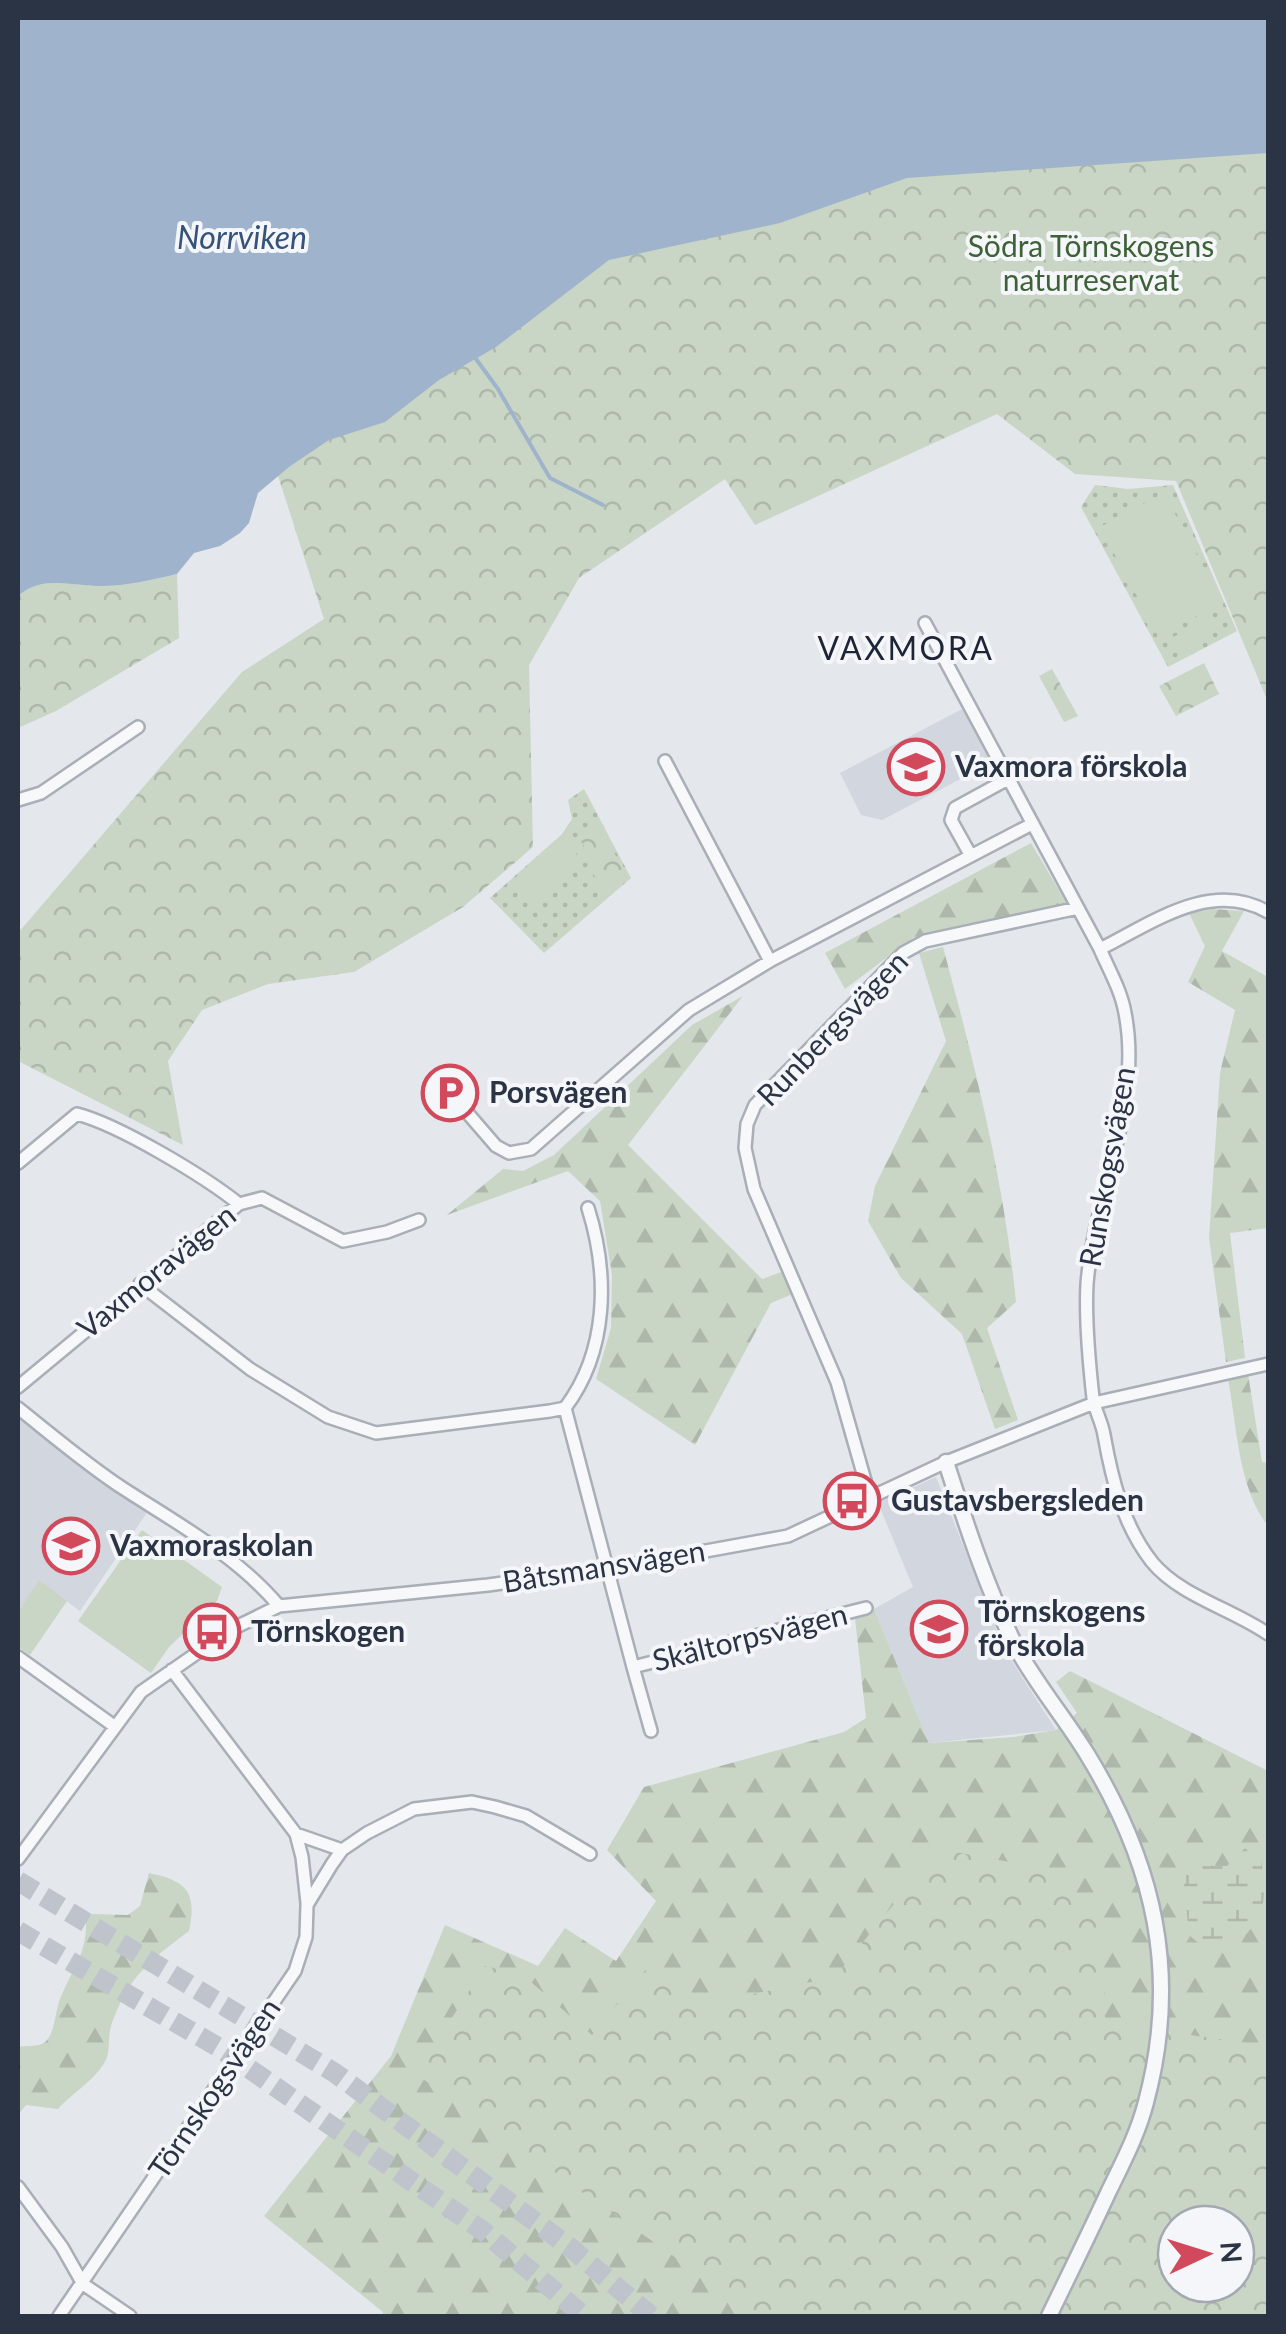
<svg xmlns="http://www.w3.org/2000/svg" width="1286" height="2334" font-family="Lato,sans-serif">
	<defs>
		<pattern id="grass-dots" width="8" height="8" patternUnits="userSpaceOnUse" patternTransform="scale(2.5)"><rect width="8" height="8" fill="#c9d6c5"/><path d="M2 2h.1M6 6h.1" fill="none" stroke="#adb8ab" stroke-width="1.8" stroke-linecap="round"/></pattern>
		<pattern id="forest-firs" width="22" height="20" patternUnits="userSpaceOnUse" patternTransform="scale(2.5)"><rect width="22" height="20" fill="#c9d6c5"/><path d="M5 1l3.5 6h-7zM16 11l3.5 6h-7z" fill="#adb8ab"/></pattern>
		<pattern id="wetland-marsh" width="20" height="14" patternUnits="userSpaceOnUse" patternTransform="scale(2.5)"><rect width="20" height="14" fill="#c9d6c5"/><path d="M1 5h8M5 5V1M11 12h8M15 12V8" fill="none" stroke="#adb8ab"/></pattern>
		<pattern id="park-crowns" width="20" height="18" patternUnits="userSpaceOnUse" patternTransform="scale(2.5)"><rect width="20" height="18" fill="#c9d6c5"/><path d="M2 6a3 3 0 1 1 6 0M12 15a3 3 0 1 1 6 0" fill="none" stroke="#adb8ab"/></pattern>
	</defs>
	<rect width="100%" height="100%" fill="#e4e7ec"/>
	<!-- built -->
	<path fill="#d2d6de" d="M962 709 993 762 882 820 861 815 840 773Z
		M18 1418 148 1511 80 1611 39 1581 18 1612Z
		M936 1477 1004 1649 1056 1730 929 1743 874 1609 913 1587 878 1503Z"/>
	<!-- grass -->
	<path fill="url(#grass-dots)" d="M1095 485 1128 489 1173 485 1237 631 1168 667 1081 507Z
		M584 789 631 878 544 953 490 898 562 834 572 819 568 800Z"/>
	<!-- forest -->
	<path fill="url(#forest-firs)" d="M1031 843 1069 907 914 937 845 989 825 953Z
		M1213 909 1244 911 1222 951 1268 977V1228L1230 1233 1245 1358 1226 1362 1209 1238 1220 1073 1235 1010 1188 982 1205 946 1189 913Z
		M943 947C975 1066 1004 1179 1016 1302L987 1328 1018 1420 995 1429 962 1334 901 1278 868 1221 875 1186 946 1041 919 953Z
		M743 996 628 1145 762 1279 784 1271 793 1294 771 1303 695 1445 596 1379 611 1328 612 1275 600 1201 568 1171 447 1215 503 1169 523 1171 554 1155 692 1025Z
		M1248 1374 1262 1462 1268 1463V1526C1238 1488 1237 1426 1228 1379Z
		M874 1609 929 1743 1013 1737 1056 1730 1077 1713 1056 1682 1070 1671 1268 1771V2139L1176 2224 1121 2316H382L383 2312 264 2216 391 2056 445 1925 538 1966 565 1928 616 1961 656 1901 607 1850 644 1787 844 1732 866 1718 855 1618Z
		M149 1873C188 1881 197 1893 189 1931 150 1960 127 1978 111 2026 108 2036 110 2048 107 2057 100 2077 72 2093 58 2109L26 2105 18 2115V2047C27 2045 41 2048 47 2040 55 2030 55 2014 59 2002 70 1971 87 1957 86 1921L92 1914 128 1915 140 1906Z"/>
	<!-- wetland -->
	<path fill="url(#wetland-marsh)" d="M1245 1848 1261 1860C1269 1907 1263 1921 1227 1953H1210L1189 1935 1182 1862 1193 1855 1213 1866H1227Z"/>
	<!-- park -->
	<path fill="url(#park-crowns)" fill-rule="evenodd" d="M1268 81V702L1176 481 1075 474 997 414 755 525 725 479 579 578 529 665 533 847 463 907 354 972 268 984 202 1010 168 1061 183 1145 18 1061V933L242 672 324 619 254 401 584 206Z
		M177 574 179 638 56 711 18 728V596C42 576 67 585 96 586 123 587 151 580 177 574Z
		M1204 663 1219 694 1176 716 1159 686Z
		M1052 669 1078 716 1064 722 1039 676Z
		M599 825 628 878 608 892 593 874 595 864 579 838Z
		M938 1849 1053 1870 1103 1922 1105 2023 1268 2046V2316H758L416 2074 485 1966 523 1975 592 2035 648 1967 706 2004 835 1977ZM1176 2224H1236V2284H1176Z"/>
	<!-- pitch -->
	<path fill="#c9d6c5" d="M1164 493 1222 603 1158 636 1100 527Z
		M1206 621 1212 635 1179 651 1173 637Z
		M563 838 583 862 536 904 515 880Z
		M142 1530 222 1587 217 1601 169 1647 151 1673 78 1621Z
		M39 1580 67 1601 30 1655 18 1647V1612Z"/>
	<!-- water -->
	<path fill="#9fb4cc" d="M18 18H1268V153L907 178 780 223 609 260 496 347 439 380 385 422 329 440 289 467 258 493 249 523 240 533 220 546 194 553 177 574C151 580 123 587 96 586 67 585 42 576 18 596Z"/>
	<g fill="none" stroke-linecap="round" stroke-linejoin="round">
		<!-- stream -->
		<path stroke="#9fb4cc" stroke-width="4" d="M476 359 498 389 550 478 603 505"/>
		<!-- motorway-tunnel -->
		<path stroke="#bfc3cb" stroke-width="20" stroke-dasharray="20 10" stroke-linecap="butt" d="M18 1881 335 2073 572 2249 651 2316
			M18 1931 218 2047 483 2231 584 2316"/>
		<!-- minor casing -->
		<g stroke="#a9aeb7" stroke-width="16">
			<path id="minor" d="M925 623 1100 949C1109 970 1121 990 1125 1013 1143 1104 1094 1194 1087 1284 1085 1320 1089 1362 1093 1398 1095 1411 1102 1422 1104 1435 1112 1480 1123 1525 1152 1562 1180 1596 1232 1609 1268 1634
				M665 761 770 961
				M18 800 41 793 138 727
				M971 856 951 820 955 808 1008 779
				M1100 949C1152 923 1211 879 1268 912
				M439 1080 496 1146 509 1153 531 1149 689 1010 770 961 1032 824
				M18 1163 77 1114C119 1125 204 1176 239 1204
				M140 1284 250 1369 328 1417 376 1433 550 1411 565 1408C608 1351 609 1275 588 1208
				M18 1387 239 1204 262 1198 343 1241 387 1232 419 1220
				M18 1408C52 1435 87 1465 124 1489 178 1524 237 1556 279 1606
				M565 1408 633 1667 866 1608
				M870 1498 837 1382 754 1189 745 1148 747 1124 755 1105 903 953 925 941 1078 908
				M18 1657 114 1726
				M633 1667 651 1731
				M172 1670 296 1834 302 1857 307 1903
				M296 1834 342 1850
				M18 1859 141 1692 230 1630 279 1606 488 1585 607 1569 788 1536 946 1462 1094 1403 1268 1364
				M18 2187 62 2247 83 2284 130 2316
				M59 2316 295 1971 306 1937 307 1905 332 1864 342 1850 367 1833 414 1809 472 1802 495 1807 526 1816 590 1854"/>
		</g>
		<!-- tertiary casing -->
		<g stroke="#a9aeb7" stroke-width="19">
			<path id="tertiary" d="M946 1462C966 1524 987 1589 1016 1647 1036 1684 1065 1718 1087 1754 1155 1865 1180 1975 1146 2102 1138 2134 1122 2164 1108 2193 1089 2234 1069 2275 1049 2316"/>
		</g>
		<!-- minor -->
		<use href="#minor" stroke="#f7f8fa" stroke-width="11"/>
		<!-- tertiary -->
		<use href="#tertiary" stroke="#f7f8fa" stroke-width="14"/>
	</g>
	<!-- icons -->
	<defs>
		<g id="school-ring" transform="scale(2.875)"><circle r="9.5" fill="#f4f6f9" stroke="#d1495b" stroke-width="1.5"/><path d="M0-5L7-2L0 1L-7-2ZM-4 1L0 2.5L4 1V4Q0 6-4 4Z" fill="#d1495b"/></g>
		<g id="parking-ring" transform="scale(2.875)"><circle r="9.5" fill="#f4f6f9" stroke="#d1495b" stroke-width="1.5"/><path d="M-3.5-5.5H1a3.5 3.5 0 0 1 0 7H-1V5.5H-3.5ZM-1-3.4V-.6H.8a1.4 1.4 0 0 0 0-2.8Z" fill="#d1495b"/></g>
		<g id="bus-ring" transform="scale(2.875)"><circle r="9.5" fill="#f4f6f9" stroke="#d1495b" stroke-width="1.5"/><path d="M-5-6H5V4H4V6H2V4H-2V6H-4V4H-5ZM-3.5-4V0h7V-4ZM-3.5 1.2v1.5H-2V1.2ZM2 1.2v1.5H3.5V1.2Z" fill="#d1495b"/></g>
	</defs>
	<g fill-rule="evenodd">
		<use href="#school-ring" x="916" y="767"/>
		<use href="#parking-ring" x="450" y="1093"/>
		<use href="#bus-ring" x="852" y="1501"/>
		<use href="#school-ring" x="71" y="1546"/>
		<use href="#school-ring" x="939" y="1629"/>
		<use href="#bus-ring" x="212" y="1632"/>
	</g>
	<g text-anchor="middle" stroke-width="8" stroke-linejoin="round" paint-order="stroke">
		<!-- park labels -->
		<g font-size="30" fill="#3f6138" stroke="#f4f6f9">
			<text x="1091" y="257">Södra Törnskogens<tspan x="1091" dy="34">naturreservat</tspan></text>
		</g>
		<!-- poi labels -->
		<g font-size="30" font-weight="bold" fill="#2b3445" stroke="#f4f6f9" text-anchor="start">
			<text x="955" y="777">Vaxmora förskola</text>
			<text x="489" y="1103">Porsvägen</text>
			<text x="891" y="1511">Gustavsbergsleden</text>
			<text x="110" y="1556">Vaxmoraskolan</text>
			<text x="978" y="1622">Törnskogens<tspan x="978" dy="34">förskola</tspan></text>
			<text x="251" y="1642">Törnskogen</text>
		</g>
		<!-- street labels -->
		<g font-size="30" fill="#2b3445" stroke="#f4f6f9">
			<text transform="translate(833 1029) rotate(-46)" y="10">Runbergsvägen</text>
			<text transform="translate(1108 1167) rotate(-80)" y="10">Runskogsvägen</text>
			<text transform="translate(157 1272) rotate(-39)" y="10">Vaxmoravägen</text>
			<text transform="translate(604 1567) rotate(-9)" y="10">Båtsmansvägen</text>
			<text transform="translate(750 1638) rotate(-14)" y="10">Skältorpsvägen</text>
			<text transform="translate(215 2089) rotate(-56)" y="10">Törnskogsvägen</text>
		</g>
		<!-- water labels -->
		<g font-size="32" font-style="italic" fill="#34527a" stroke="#f4f6f9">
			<text x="242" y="249">Norrviken</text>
		</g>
		<!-- neighbourhood labels -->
		<g font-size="32" letter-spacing="2.5" fill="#1d2536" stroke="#f4f6f9">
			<text x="906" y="660">VAXMORA</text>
		</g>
	</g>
	<!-- border -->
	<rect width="1286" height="2334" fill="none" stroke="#2b3445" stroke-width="40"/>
	<!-- north arrow -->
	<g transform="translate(1206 2254) rotate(86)"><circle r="48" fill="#f4f6f9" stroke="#a4a8b1" stroke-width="2.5"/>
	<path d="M0-8L18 38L0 25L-18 38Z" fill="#d1495b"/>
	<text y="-15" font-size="28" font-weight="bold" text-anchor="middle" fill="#2b3445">N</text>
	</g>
</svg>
